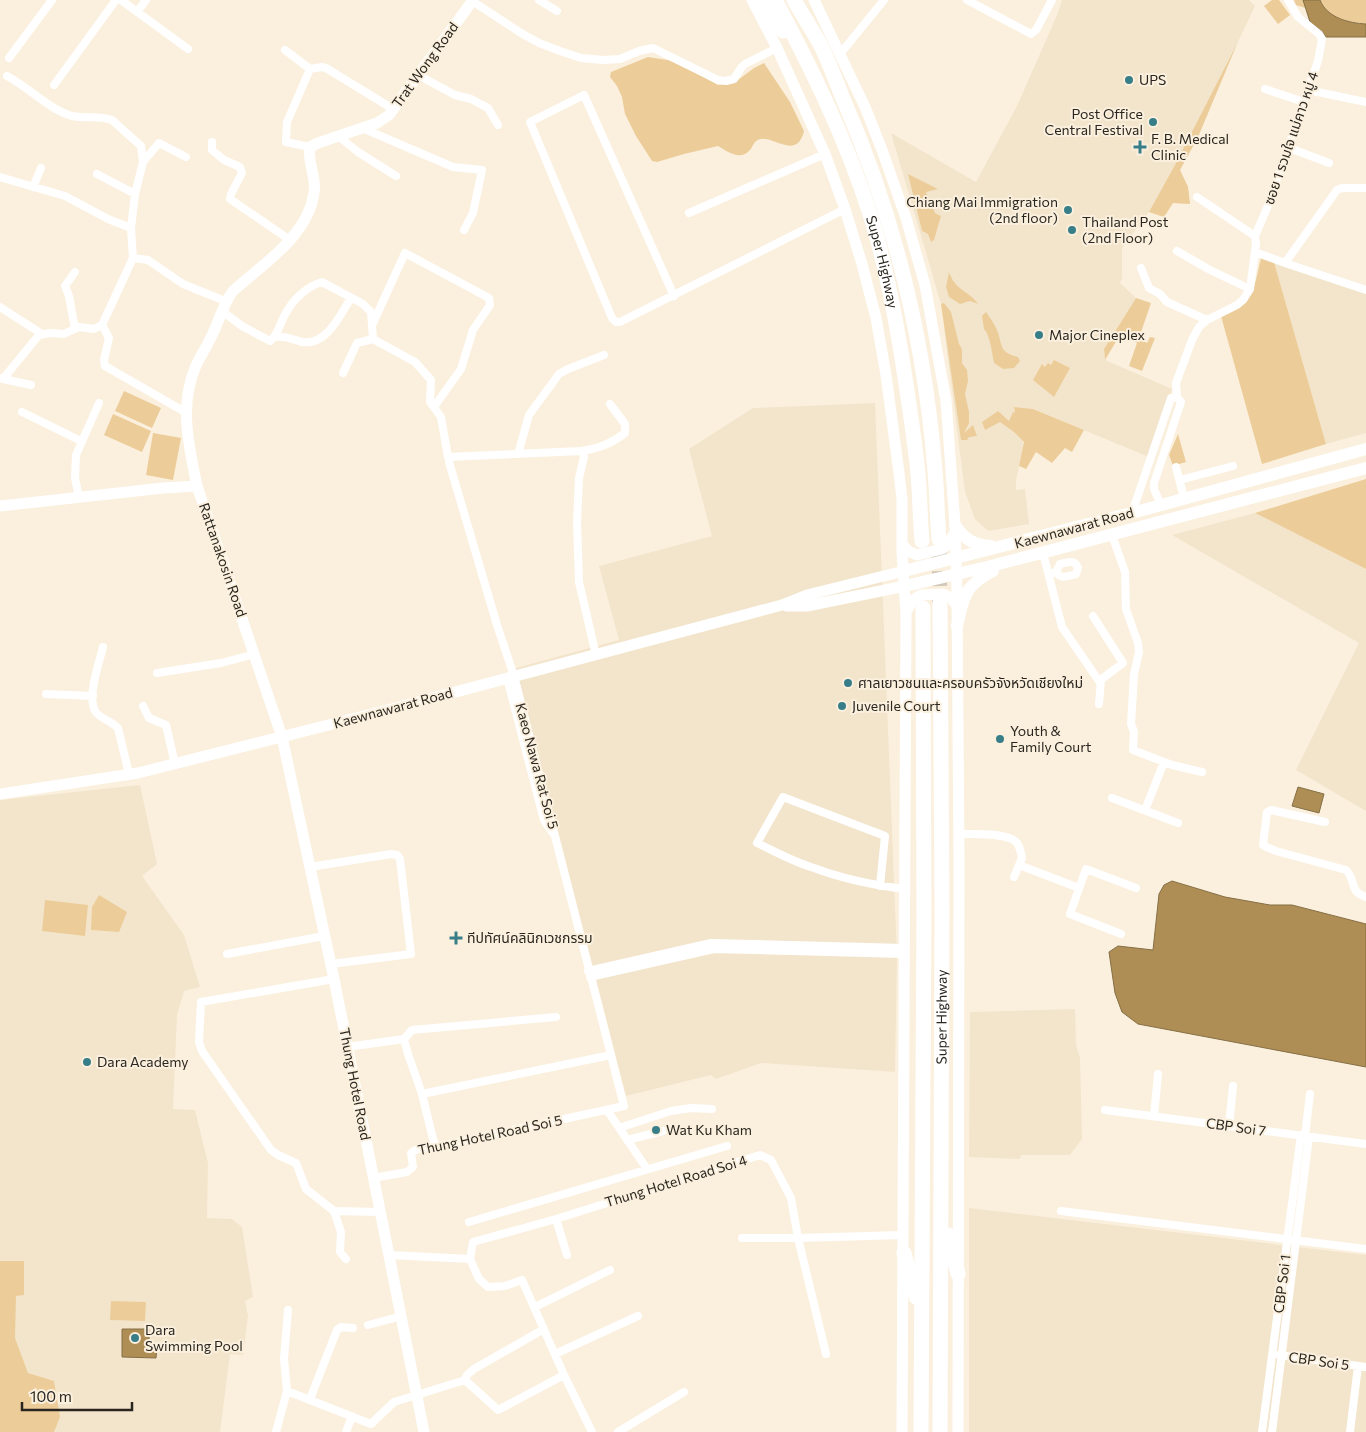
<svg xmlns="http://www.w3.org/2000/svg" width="1366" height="1432" font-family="Commissioner,'Noto Sans Thai',sans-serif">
	<rect width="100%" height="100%" fill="#fbf0de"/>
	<!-- built -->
	<path fill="#f3e5cc" d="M1062 0H1249L1255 6 1237 44 1198 137 1180 170 1188 187 1190 204 1173 203 1164 217 1149 212 1122 248V279L1120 283 1136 298 1104 349 1105 360 1172 389 1149 457 1033 409 1014 408 1024 446 1016 480V490L1025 489 1029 524 988 531 975 519 965 492 941 304 891 133 976 182 1017 106 1058 13Z
		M1274 262 1366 292V433L1326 444Z
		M875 403 897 956 895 1072 761 1063 716 1079 711 1075 626 1096 516 668 619 640 599 566 712 536 689 449 753 408Z
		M1255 513 1366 569V811L1296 770 1359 643 1172 535Z
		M140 785 157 864 142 876 184 935 200 987 184 991 177 1015 173 1109 195 1110 208 1163 207 1218 232 1219 242 1227 253 1297 245 1301 248 1316 243 1355 230 1354 220 1432H54L0 1308V800Z
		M1075 1009 1076 1045 1080 1058 1082 1139 1070 1155H1021L1020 1159 969 1157 970 1012Z
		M969 1208 1366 1255V1432H969Z"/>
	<!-- green -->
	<path fill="#eccd99" d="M1272 0H1279L1290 15 1278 24 1264 6Z
		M1294 0H1366V24L1341 20 1296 5Z
		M1237 44 1198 137 1180 170 1188 187 1190 204 1173 203 1164 217 1149 212 1175 165Z
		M648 57 674 61 718 85 734 83 754 68 764 63 790 102 804 131C797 160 775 137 761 139 754 140 754 145 750 150 740 161 728 152 718 146L684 154 657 162 652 161 636 136 625 114 622 97 617 86 610 77 611 72Z
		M908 174 938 189 926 192 935 213 941 216 934 240 931 242 928 234 922 231Z
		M1261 258 1274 262 1326 444 1262 464 1221 316C1255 300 1253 292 1261 258Z
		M949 272C956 292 969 290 978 304L970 301 960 304 949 297 946 287Z
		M1136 298 1151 303 1139 338 1147 343 1150 337 1155 338 1142 371 1129 366 1137 343 1120 335 1105 360 1104 349Z
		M944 303 951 312 959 344 962 349V363L967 370 968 381 965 394 969 412V423L964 433 973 425 977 436 969 437 967 440H961L941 304Z
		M986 312C990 318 994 323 997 330 1003 345 998 352 1018 357L1020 361 1014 368 1003 369 994 363C992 353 990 335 984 329L982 316Z
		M1054 360 1070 368 1054 397 1033 380 1042 364 1045 367 1048 363 1051 365Z
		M124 391 161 408 152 428 115 411Z
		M1014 407 1033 409 1084 430 1072 452 1065 448 1052 463 1036 452 1026 469 1019 466 1024 442 1014 432 1000 422 985 430 982 422 998 411 1009 421 1013 412 1015 413Z
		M113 414 151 431 142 452 104 435Z
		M153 433 181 438 173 480 146 475Z
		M1178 434 1186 462 1173 466 1169 455Z
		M1366 479V569L1255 513Z
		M99 895 127 912 119 932 91 930 92 907Z
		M45 900 88 905 85 936 42 931Z
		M0 1261H24V1295L16 1296 15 1338 28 1373 54 1381 60 1417 54 1432H0Z
		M111 1301 146 1302 145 1321 110 1320Z"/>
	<!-- water -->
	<path fill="#ae8e55" stroke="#866f45" d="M1303 0H1320C1327 18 1349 23 1366 24V37H1326L1323 33 1310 22Z
		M1298 787 1324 794 1319 813 1292 806Z
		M1172 881 1225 897 1270 905H1292L1366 924V1067L1138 1024 1122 1012 1115 993 1109 952 1118 946 1153 950 1159 894 1164 885Z
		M122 1329H149V1346L157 1347 156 1358 122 1357Z"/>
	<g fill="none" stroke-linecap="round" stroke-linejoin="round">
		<!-- highway-tunnel -->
		<path stroke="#d1c8b8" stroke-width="15" stroke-dasharray="15 8" stroke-linecap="butt" d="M939 548 940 603"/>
		<!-- street -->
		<path stroke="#fff" stroke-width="8" d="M121 0 188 49
			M539 0 557 11
			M967 0 1031 34 1036 30 1052 0
			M472 1 521 33 539 43 560 51 581 58 603 60 620 59 639 51 653 48 718 80 726 81 734 79 741 68 745 64 777 48
			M137 12 146 0
			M285 50 310 69 287 122 286 142 310 147
			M840 54 884 0
			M9 58 52 0
			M310 69 322 67 326 68 393 109
			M418 75 455 95 471 99 488 108 498 125
			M7 76C28 87 50 110 72 116 85 119 99 115 112 120L141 146 143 162 135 194 131 228 133 258
			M54 85 116 0
			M1265 89 1304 102
			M1308 90 1366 102
			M362 128 453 167 482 170 473 213 464 230
			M338 136 358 152 396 176
			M212 142V150L224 160 240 167 242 173 231 194 230 199 290 240
			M1287 147 1329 163
			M143 162 159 143 186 157
			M97 174 135 194
			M0 177 65 196 108 219 131 228
			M33 187 41 168
			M1197 197 1255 236
			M689 213 825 154
			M1177 251 1210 270 1250 289
			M1255 252 1285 263 1366 290
			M1285 263 1337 190 1342 188H1366
			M1141 268 1149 288 1160 294 1167 302 1207 320
			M674 296 584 95 530 122 612 318 616 322H620L845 209
			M0 307 42 334
			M222 311 242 326 270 341C279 334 280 322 286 313 293 299 308 286 322 282L363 304 371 312 373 339 415 362 431 380 430 402 441 417 448 457 582 451 584 457 579 478 577 522 579 582 596 655
			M373 323 405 253 489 298 490 305 473 330 461 369 434 407
			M102 325 109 338 104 360 105 366 185 412
			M75 329 69 296 65 286 75 272
			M275 337C289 336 290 339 302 342 327 346 340 315 351 298
			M343 373 357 343 373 339
			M0 378 3 379 39 335 50 333 64 334 79 327 94 329 102 325 133 258 148 260 183 284 225 301
			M3 379 31 385
			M1177 397 1176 383 1192 340 1199 327 1207 320 1237 305 1243 300 1250 289 1256 244 1255 236 1267 208 1318 61 1322 39 1319 34 1298 17 1288 0
			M22 412 81 441
			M582 451C599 448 611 444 625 433V424L610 404
			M518 454 529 415 559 374 568 369 604 355
			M1176 467 1184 498
			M1180 480 1233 466
			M79 498 75 478 76 455 99 403
			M1132 513 1171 398 1177 397 1181 402 1154 483V489L1161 505
			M1112 535 1125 572 1126 609 1138 643 1139 652 1134 674 1131 724 1134 732 1133 750 1172 765 1202 772
			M1043 553 1062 627 1099 681 1123 663 1093 616
			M1049 574 1056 572 1060 564C1068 562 1075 559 1078 568L1076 574C1068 576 1061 580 1056 572
			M103 647C99 663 87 697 95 711 100 719 112 721 118 728L129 774
			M157 673 221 663 255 654
			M507 678 544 820 552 832
			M46 694 93 696
			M1099 704 1101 680
			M143 706 149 718 166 725 175 764
			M1112 798 1178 823
			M1145 810 1164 762
			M1325 822 1271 810 1267 812 1263 845 1266 847 1276 851 1346 870C1357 881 1348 891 1366 897
			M959 834C973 834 1008 832 1017 843 1020 847 1021 853 1022 858L1014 877
			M1019 865 1079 888
			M310 867 391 854 397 855 400 859 411 954 331 964
			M880 886 885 836 783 797 757 843C776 852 794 862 814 868 843 879 873 885 904 889
			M1121 934 1070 914 1086 869 1136 888
			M227 954 324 936
			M588 971 711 943 905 948
			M590 977 714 949 904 954
			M334 979 201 1002 199 1042 202 1051 271 1150 278 1155 296 1163 306 1189 334 1211 380 1212
			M404 1039 408 1054 422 1094 435 1147
			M347 1047 404 1039 412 1030 556 1017
			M422 1094 611 1055
			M607 1110 647 1169
			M1105 1110 1366 1144
			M1154 1116 1158 1074
			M1229 1126 1233 1086
			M619 1128 671 1111 691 1108 712 1109
			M1305 1136 1310 1094
			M627 1140 663 1131
			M373 1178 407 1172 413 1167 411 1153 417 1149 435 1147 624 1106 514 676 497 625 449 462
			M334 1211 341 1232 340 1252 346 1259
			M1061 1211 1366 1249
			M556 1219 567 1255
			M469 1222 727 1146
			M742 1238H798L826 1354
			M389 1255 470 1259
			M535 1307 610 1270
			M368 1325 402 1316
			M555 1354 638 1316
			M1279 1355 1366 1367
			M465 1380 498 1410 564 1375
			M287 1391 371 1424 394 1402 465 1380 467 1375 474 1369 544 1329
			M310 1399 337 1330 341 1327 353 1328
			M276 1432 287 1391 284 1359 288 1310
			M346 1432 352 1416
			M592 1432 564 1375 522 1280 505 1286 488 1287 479 1279 470 1259 473 1242 556 1219 760 1155 771 1160 791 1198 798 1238 903 1235
			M618 1432 684 1392
			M1262 1432 1301 1135
			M1272 1432 1309 1137
			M1350 1432 1358 1366"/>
		<!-- secondary -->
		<path stroke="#fff" stroke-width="11" d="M752 0 777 48 825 154 845 209 862 264 876 318 886 375 899 473 902 499V552L906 615 902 1432
			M814 0 865 107 882 150 906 218 925 285 946 401 955 525 957 591 959 862 958 1432
			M0 506 163 488 197 486
			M903 545 908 551 917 555 942 549 948 544 955 532
			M787 606H807L905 586
			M906 612 913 600 921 595 943 594 951 598 957 606
			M0 794 138 773 384 711 782 605 807 595 904 571
			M424 1432 334 979 282 737 197 486C189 446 179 407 195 368 200 356 208 345 213 333 220 319 223 304 233 291 263 264 308 236 314 193 317 177 307 163 310 147L318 143 377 123 389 115 473 0"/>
		<!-- primary -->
		<path stroke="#fff" stroke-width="12" d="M955 525C965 540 974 545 991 546
			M904 571 1132 513 1366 449
			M905 586 987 567 1366 468
			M957 626C964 596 964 586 993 571"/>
		<!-- highway -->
		<g stroke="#fff" stroke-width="15">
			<path d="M759 0 783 31"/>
			<path id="s1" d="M775 0C812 69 846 139 870 214 885 261 894 309 902 358 908 396 914 435 918 473 920 496 920 519 922 541"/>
			<path d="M794 0C802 14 811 28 819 42 829 61 836 82 844 101 895 218 925 344 935 471 937 493 937 516 939 539"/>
			<path d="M948 1235 958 1274"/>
			<path d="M904 1253 916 1297"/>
			<path d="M921 1432 924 916 923 608"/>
			<path id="s2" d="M940 1432 942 909 940 603"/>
		</g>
	</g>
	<!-- markers -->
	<g fill="#387e89" stroke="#fbf0de" stroke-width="2">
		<circle cx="1129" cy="80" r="5"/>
		<circle cx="1153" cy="122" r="5"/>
		<path d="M1137.5 139.5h5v5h5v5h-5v5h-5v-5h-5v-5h5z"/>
		<circle cx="1068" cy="210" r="5"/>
		<circle cx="1072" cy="230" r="5"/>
		<circle cx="1039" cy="335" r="5"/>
		<circle cx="848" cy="683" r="5"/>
		<circle cx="842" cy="706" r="5"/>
		<circle cx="1000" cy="739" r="5"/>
		<path d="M453.5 930.5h5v5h5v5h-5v5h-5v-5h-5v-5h5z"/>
		<circle cx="87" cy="1062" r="5"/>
		<circle cx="656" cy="1130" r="5"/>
		<circle cx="135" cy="1338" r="5"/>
	</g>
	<g text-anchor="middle" stroke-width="4" stroke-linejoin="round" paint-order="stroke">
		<!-- street labels -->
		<g font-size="14" fill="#2a261f" stroke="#fbf0de">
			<text transform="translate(425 65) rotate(-54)" y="5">Trat Wong Road</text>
			<text transform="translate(1291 138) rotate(-71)" y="5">ซอย 1 รวมใจ แม่คาว หมู่ 4</text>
			<text dy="5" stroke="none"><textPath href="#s1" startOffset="284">Super Highway</textPath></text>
			<text transform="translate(1074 528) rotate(-15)" y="5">Kaewnawarat Road</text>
			<text transform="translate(223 560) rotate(71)" y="5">Rattanakosin Road</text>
			<text transform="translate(393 708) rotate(-15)" y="5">Kaewnawarat Road</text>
			<text transform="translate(537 766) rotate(75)" y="5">Kaeo Nawa Rat Soi 5</text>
			<text dy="5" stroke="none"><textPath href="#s2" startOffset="415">Super Highway</textPath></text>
			<text transform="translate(355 1084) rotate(79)" y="5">Thung Hotel Road</text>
			<text transform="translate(1236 1127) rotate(8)" y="5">CBP Soi 7</text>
			<text transform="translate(490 1135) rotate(-12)" y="5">Thung Hotel Road Soi 5</text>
			<text transform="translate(676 1181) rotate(-17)" y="5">Thung Hotel Road Soi 4</text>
			<text transform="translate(1282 1284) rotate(-83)" y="5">CBP Soi 1</text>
			<text transform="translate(1319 1361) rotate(8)" y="5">CBP Soi 5</text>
		</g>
		<!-- poi labels -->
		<g font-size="14" fill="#2a261f" stroke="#fbf0de" text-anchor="start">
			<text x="1139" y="85">UPS</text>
			<text x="1143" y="119" text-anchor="end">Post Office<tspan x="1143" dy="16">Central Festival</tspan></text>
			<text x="1151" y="144">F. B. Medical<tspan x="1151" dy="16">Clinic</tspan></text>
			<text x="1058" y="207" text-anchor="end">Chiang Mai Immigration<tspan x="1058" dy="16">(2nd floor)</tspan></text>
			<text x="1082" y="227">Thailand Post<tspan x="1082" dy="16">(2nd Floor)</tspan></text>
			<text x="1049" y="340">Major Cineplex</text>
			<text x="858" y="688">ศาลเยาวชนและครอบครัวจังหวัดเชียงใหม่</text>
			<text x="852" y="711">Juvenile Court</text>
			<text x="1010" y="736">Youth &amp;<tspan x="1010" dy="16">Family Court</tspan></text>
			<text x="467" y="943">ทีปทัศน์คลินิกเวชกรรม</text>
			<text x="97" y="1067">Dara Academy</text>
			<text x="666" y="1135">Wat Ku Kham</text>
			<text x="145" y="1335">Dara<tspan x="145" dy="16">Swimming Pool</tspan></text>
		</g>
	</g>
	<!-- scale -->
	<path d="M22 1402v8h110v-8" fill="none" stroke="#2a261f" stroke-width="2.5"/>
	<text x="30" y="1402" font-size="15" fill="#2a261f" stroke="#fbf0de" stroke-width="4" paint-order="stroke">100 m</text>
</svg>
